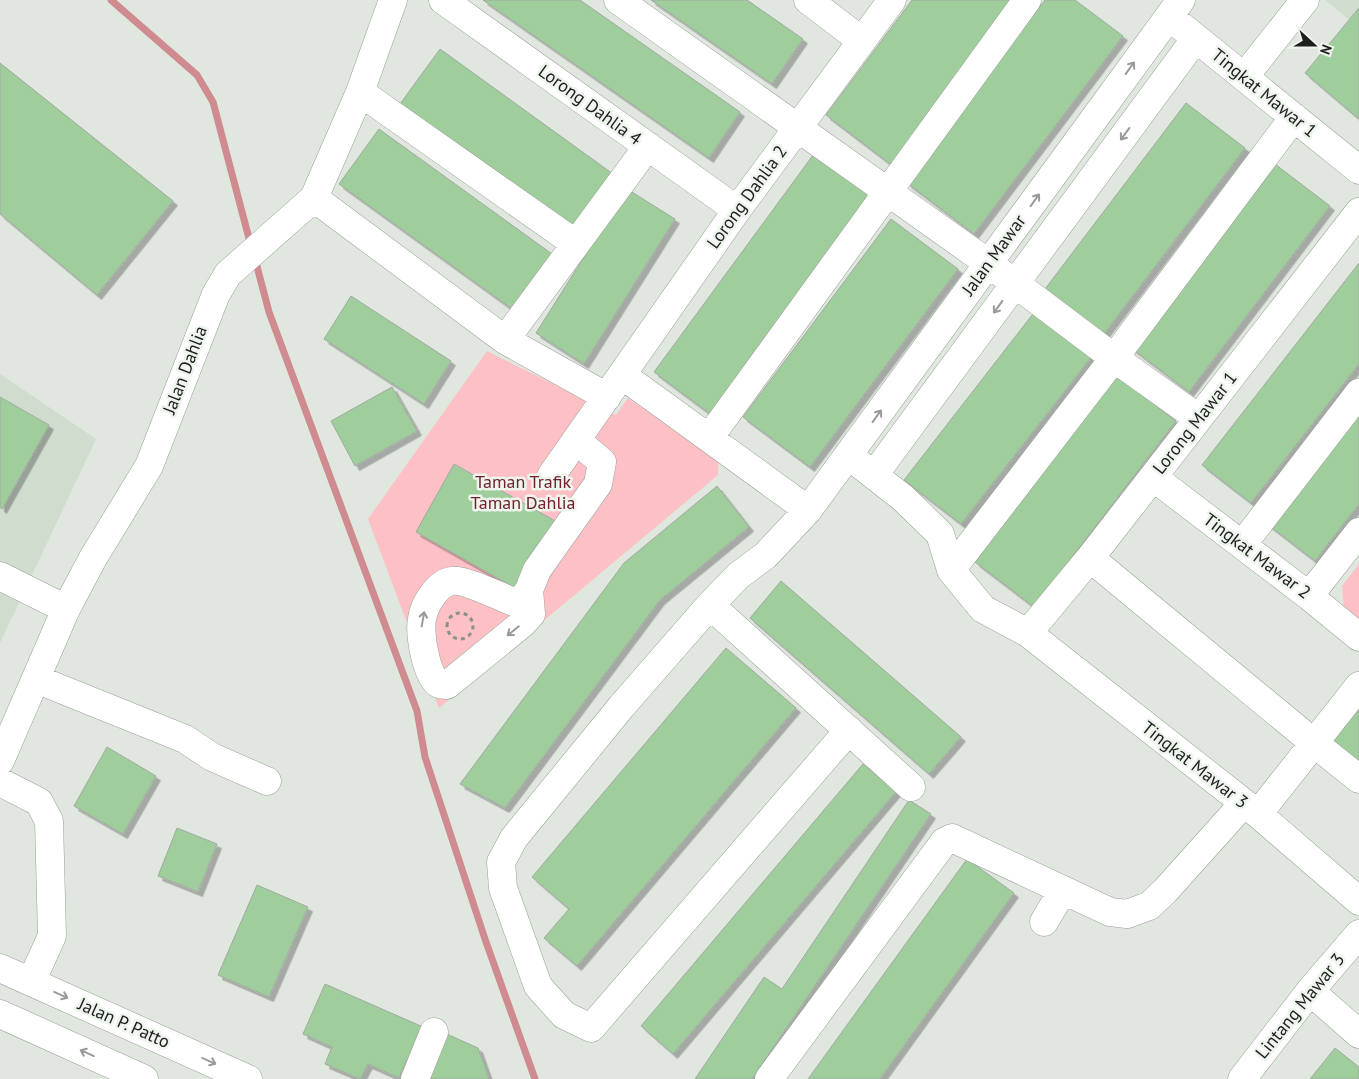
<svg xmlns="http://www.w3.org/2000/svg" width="1359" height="1079" font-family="'PT Sans',sans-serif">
	<defs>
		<filter id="shadow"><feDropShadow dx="4.5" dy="4.5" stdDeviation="0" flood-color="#0004"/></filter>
	</defs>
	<rect width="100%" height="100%" fill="#e0e7df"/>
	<!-- built -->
	<path fill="#cfdcce" d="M1325 0H1359V28Z
		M0 374 96 439 0 643Z"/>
	<!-- green -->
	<path fill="#fdc0c4" d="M487 351 616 415 628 398 718 460V475L439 708 368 519Z
		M1359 564V624L1344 612 1342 586Z"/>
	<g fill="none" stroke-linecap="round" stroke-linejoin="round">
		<!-- stream -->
		<path stroke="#cf8b90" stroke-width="7" d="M111 0 197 75 213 102 251 246
			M255 259 269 312 417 711 425 757 486 942 535 1079"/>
	</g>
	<!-- building -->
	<path fill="#9fcd9b" stroke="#a2a9a2" filter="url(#shadow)" d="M483 0H580L740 112 709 158Z
		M651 0H747L803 39 772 84Z
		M912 0H1017L893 166 826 115Z
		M1045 0H1075L1123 36 974 234 907 183Z
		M1359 8V119L1305 73Z
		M440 49 613 174 574 230 400 104Z
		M0 63 173 201 97 295 0 214Z
		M1186 103 1245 148 1104 334 1045 289Z
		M379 129 552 254 512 309 339 184Z
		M819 147 878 190 713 416 654 372Z
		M1271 161 1330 206 1189 392 1130 347Z
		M627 189 675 219 584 364 536 333Z
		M891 219 958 269 810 467 743 417Z
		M1359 263V364L1251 503 1202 465Z
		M351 296 451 361 424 404 324 339Z
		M1036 310 1093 355 961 524 904 480Z
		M1117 376 1176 421 1034 607 975 562Z
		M392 387 417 431 355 466 331 421Z
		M0 397 49 425 2 509 0 507Z
		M1359 404V504L1315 561 1266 523Z
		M454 464 559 523 520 591 416 532Z
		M717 486 749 527 660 600 505 808 460 784 624 563Z
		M781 581 961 737 929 774 750 618Z
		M726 648 796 708 577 966 544 938 569 909 532 877Z
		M1359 704V763L1330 740Z
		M107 747 156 776 123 834 74 806Z
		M863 764 896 792 673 1054 641 1026Z
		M909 800 931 814 752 1079H695L764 977 782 989Z
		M177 828 217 844 198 892 158 876Z
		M967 859 1014 893 880 1079H808Z
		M257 885 308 907 269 997 218 975Z
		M325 984 423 1027 416 1065 406 1061 399 1078 368 1064 360 1079 325 1064 332 1047 303 1034Z
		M440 1031 478 1048 489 1079H419Z
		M1335 1048 1359 1067V1079H1310Z"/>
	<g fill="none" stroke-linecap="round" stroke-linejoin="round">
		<!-- minor casing -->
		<g stroke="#9aa099" stroke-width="29">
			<path id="minor" d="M443 0 737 210
				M618 0 988 263 1114 358 1198 418
				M808 0 862 41
				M1181 26 1359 170
				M1244 77 1305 0
				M360 92 576 244
				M314 198 505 340 607 397
				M505 340 648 146
				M622 375 808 510
				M709 438 1027 0
				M848 455 903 498 940 534 951 570 983 609 1028 633 1258 814 1359 901
				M874 475 1196 38
				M551 476 737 210 892 0
				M1153 477 1309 596 1359 637
				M1242 545 1359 393
				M1090 558 1314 743 1359 779
				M951 570 1114 358 1294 117
				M0 576 66 609
				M529 590 531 614 523 623 447 685C444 685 442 685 439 684 426 677 419 632 422 619 424 605 437 583 452 581 465 579 500 597 514 602L521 601 529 590 537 570 598 484 602 462 576 440
				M1309 596 1359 532
				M710 605 911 787
				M1028 633 1090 558 1359 212
				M36 679 185 739 212 757 267 781
				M849 730 591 1028 564 1015 538 986 503 888 501 862 514 838 621 707 710 605 738 576 766 555 808 510 1181 0
				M0 761 66 609 93 558 149 466 216 294 228 274 314 198 360 92 393 0
				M0 782 39 802 49 821 52 936 31 982
				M1258 814 1359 686
				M1044 922 1063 890
				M0 968 248 1079
				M1310 991 1359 1034
				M0 1014 144 1079
				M415 1079 434 1032
				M769 1079 944 842 952 838 1110 912 1127 914 1149 906 1165 891 1244 803
				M1242 1079 1310 991 1359 934"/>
		</g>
		<!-- path -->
		<path stroke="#8b908a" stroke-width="3" stroke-dasharray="4 4" stroke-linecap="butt" d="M447 626a13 13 0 1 1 26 0a13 13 0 1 1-26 0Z"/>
		<!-- minor -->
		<use href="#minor" stroke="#fff" stroke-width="28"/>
	</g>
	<!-- one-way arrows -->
	<defs><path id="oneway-shaft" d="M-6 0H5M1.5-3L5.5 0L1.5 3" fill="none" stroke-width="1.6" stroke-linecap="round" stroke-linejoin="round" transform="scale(1.25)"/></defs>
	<g stroke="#999a99">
		<use href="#oneway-shaft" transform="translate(1130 68) rotate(-54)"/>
		<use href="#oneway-shaft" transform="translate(1125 134) rotate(126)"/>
		<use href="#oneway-shaft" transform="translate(1035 200) rotate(-54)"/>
		<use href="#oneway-shaft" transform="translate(998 307) rotate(126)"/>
		<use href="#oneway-shaft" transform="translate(877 416) rotate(-54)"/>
		<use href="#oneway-shaft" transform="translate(423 619) rotate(-80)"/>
		<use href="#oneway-shaft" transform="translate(513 631) rotate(141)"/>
		<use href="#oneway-shaft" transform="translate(61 995) rotate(24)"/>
		<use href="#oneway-shaft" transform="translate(87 1053) rotate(-156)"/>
		<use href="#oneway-shaft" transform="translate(209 1061) rotate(24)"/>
	</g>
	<g text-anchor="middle" stroke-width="5" stroke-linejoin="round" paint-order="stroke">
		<!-- street labels -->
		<g font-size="18" fill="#1d1f1d" stroke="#edf5ed">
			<text transform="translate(1264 93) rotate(39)" y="6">Tingkat Mawar 1</text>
			<text transform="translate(590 105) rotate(36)" y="6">Lorong Dahlia 4</text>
			<text transform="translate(747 197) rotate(-54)" y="6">Lorong Dahlia 2</text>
			<text transform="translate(994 255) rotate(-54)" y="6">Jalan Mawar</text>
			<text transform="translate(185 370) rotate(-69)" y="6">Jalan Dahlia</text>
			<text transform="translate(1195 423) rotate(-52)" y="6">Lorong Mawar 1</text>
			<text transform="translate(1257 556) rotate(37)" y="6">Tingkat Mawar 2</text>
			<text transform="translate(1195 765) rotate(38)" y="6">Tingkat Mawar 3</text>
			<text transform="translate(1300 1006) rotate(-51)" y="6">Lintang Mawar 3</text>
			<text transform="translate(124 1023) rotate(24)" y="6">Jalan P. Patto</text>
		</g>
		<!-- park labels -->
		<g font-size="18" fill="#72212f" stroke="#edf5ed">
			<text x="523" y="488">Taman Trafik<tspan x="523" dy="21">Taman Dahlia</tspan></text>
		</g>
	</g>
	<!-- north arrow -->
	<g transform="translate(1314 45) rotate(111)" stroke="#edf5ed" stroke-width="4" paint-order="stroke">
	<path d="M0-4L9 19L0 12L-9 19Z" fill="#1d1f1d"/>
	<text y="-8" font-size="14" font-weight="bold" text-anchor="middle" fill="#1d1f1d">N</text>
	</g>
</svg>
